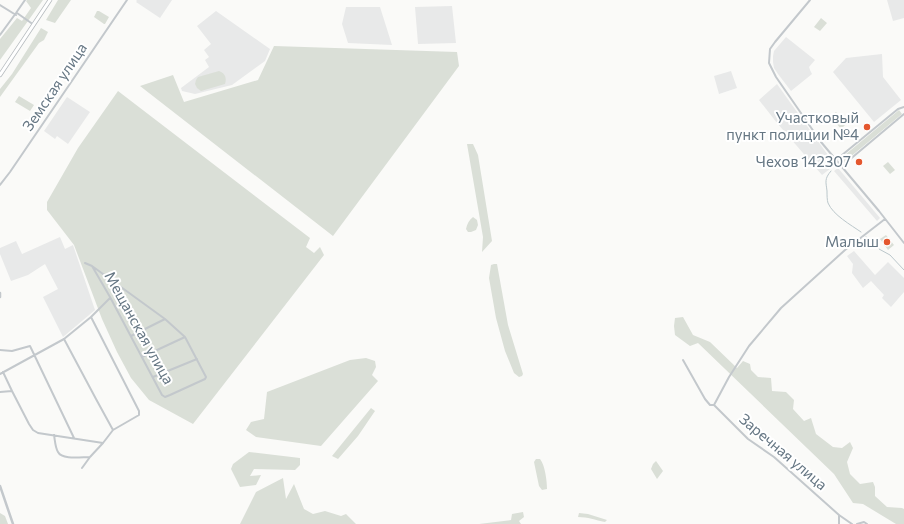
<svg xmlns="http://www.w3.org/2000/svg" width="904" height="524" font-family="Commissioner,sans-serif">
	<rect width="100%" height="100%" fill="#fafaf8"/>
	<!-- built -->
	<path fill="#e8e9e9" d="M136 0H172L160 18 136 2 137 1Z
		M887 0H904V18L893 21Z
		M452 6 456 43 418 44 415 7Z
		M346 7H380L392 45 348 43 342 24Z
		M216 11 270 49 265 61 232 85 195 94 182 91 181 88 209 67 205 60 209 57 204 50 211 44 197 26Z
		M786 37 815 60 809 67 810 70 812 74 791 91 778 74 774 68 773 62V56L774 51Z
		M882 54 883 77 901 100 874 122 833 72 846 58Z
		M731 71 737 88 719 94 714 76Z
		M777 84 835 165 822 175 777 123 759 100Z
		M67 97 90 112 68 144 57 136 55 139 44 131Z
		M838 168 880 218 877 221 834 171Z
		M60 237 65 249 73 245 95 310 63 337 43 297 58 289 45 264 28 275 11 281 0 254V248L16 241 22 254Z
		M854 251 875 275 888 262 904 278V292L891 307 882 298 884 295 871 281 863 288 852 273 853 264 847 256Z"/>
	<!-- green -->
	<path fill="#dadfd7" d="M27 0H43L0 60V39L17 18 22 21 31 8 26 1Z
		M58 0H71L55 23 46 20Z
		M97 11H99L109 17 105 24H104L94 17Z
		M821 18 827 23 820 31 814 27Z
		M41 28 48 32 44 40 39 43 0 97V89L12 74Z
		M274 46 457 52 459 66 333 236 140 86 173 75 184 102 258 80Z
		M219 71C225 73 227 78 225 84L201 91 197 88 195 84 196 80 198 77Z
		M118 91 310 238 306 247 314 253 320 247 324 255 193 424 149 400 131 378 117 352 102 319 74 245 47 210V202L78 148Z
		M19 96 34 105 30 111 15 102Z
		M899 110 902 114 843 163H841L839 160 840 159Z
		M836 112 846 124 841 129 831 117Z
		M467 144H473L478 155 492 241 482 252 483 237Z
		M888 162 895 170 890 174 883 166Z
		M473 217 477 220 478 225 476 230 471 232H468L466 229C467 224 469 220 473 217Z
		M886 235 894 245 888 250 880 239Z
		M494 264H497L508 325 523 374 522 376 519 377 514 373 505 351 496 318 489 278 491 265Z
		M683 317 693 335 710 342 737 368 743 361 750 364 751 370 758 377 771 378 772 391 786 392 794 400 793 409 804 421 811 418 816 434 833 447 842 448 850 442 853 448 847 462 850 474 860 484 873 482 875 487V496L887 507 902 508 904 509V524H896L863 504 853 503 834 474 698 343 690 346 675 335 674 326 675 318Z
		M366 358 375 361 376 367 372 375 378 381 321 446 256 437 246 430 251 422 264 419 267 392 350 360Z
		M371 408 375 411 358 436 338 459 332 456Z
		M249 452 300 458V465L295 470 254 469 250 476 261 475 256 485 240 487 231 469 233 464Z
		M536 459H540C545 465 547 481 547 489L542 490 539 486 534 462Z
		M656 461 663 471 657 479 651 469 653 464Z
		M283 478 286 499 294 484 304 509 313 514 325 511 341 516 346 514 356 524H240L256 492Z
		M523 512 524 517 519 521 521 524H479L511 520 512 514Z
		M0 513 5 516 8 524H0Z
		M579 513 588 514 607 520 605 522C595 520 588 517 578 517Z"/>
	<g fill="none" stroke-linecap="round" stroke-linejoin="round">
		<!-- stream -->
		<path stroke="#bbc7cb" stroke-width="1" d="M831 171C824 179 826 182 827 191 827 195 827 200 828 203 833 215 851 225 861 232
			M866 237 874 241 879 249 890 255 904 270"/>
		<!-- primary casing -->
		<g stroke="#b5babe" stroke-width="4.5">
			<path id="primary" d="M0 75 50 0"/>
		</g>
		<!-- minor -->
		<path stroke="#c3c8cc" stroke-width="2" d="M810 0 775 42 770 49 769 63 776 77 821 142 879 211 904 243
			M0 5 16 15
			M17 13 34 25
			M0 35 16 13 25 0
			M836 160 898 109 904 107
			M842 166 904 114
			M0 185 10 172 127 0
			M85 263 92 266 165 319 185 337 206 377 205 379 170 395 165 397 162 395 110 297 92 266
			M91 317 110 298
			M131 336 165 319
			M64 339 96 399 113 430
			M0 350 12 351 30 346 74 438
			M142 357 185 337
			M683 360 705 399 710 405H714
			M3 372 12 391
			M0 374 64 339 91 317 139 411V415L113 430 103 443 90 457 82 468
			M153 377 197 359
			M0 392 12 391 29 424 33 430 38 433 103 443
			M54 435C55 440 55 447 58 452 62 460 81 457 90 457
			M839 524V515
			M852 524 839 515 774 457 748 439 714 405 729 377 749 346 781 308 845 250 885 219
			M857 524 864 522 867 524"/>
		<!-- tertiary -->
		<path stroke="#c3c8cc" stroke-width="2.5" d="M0 293V297
			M0 486 13 524"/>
		<!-- primary -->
		<use href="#primary" stroke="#fff" stroke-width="3"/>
	</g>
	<!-- markers -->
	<g fill="#e4572e" stroke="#fff" stroke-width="1.5">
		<circle cx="867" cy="127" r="4"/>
		<circle cx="859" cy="162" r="4"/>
		<circle cx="887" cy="242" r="4"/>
	</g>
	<g text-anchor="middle" stroke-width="4" stroke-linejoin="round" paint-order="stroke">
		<!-- street labels -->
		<g font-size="15" fill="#657683" stroke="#fff">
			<text transform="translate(55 87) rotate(-56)" y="5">Земская улица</text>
			<text transform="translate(139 328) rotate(61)" y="5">Мещанская улица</text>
			<text transform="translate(783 452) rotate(40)" y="5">Заречная улица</text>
		</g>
		<!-- poi labels -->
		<g font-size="15" fill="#657683" stroke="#fff" text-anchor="end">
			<text x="859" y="123">Участковый<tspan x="859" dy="17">пункт полиции №4</tspan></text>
			<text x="851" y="167">Чехов 142307</text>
			<text x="879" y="247">Малыш</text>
		</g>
	</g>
</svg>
